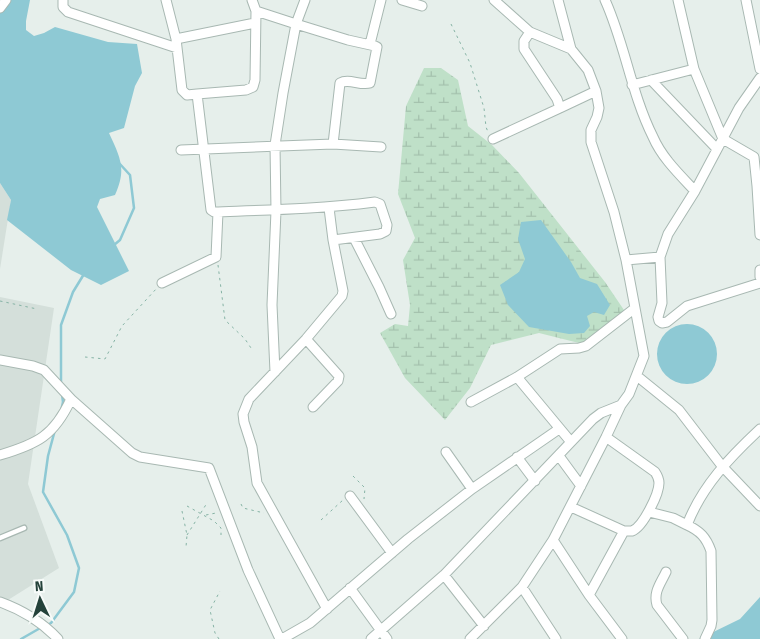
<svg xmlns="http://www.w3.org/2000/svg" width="760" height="639" font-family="'Fira Sans Condensed',sans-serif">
	<defs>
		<pattern id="wetland-marsh" width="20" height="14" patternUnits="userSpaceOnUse" patternTransform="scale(1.25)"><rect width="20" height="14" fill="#bfe0c8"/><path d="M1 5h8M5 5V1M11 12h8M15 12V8" fill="none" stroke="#a4c1ad"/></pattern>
	</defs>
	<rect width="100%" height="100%" fill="#e6efeb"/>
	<!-- built -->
	<path fill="#d4dfda" d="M0 183 11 200 0 269Z
		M0 297 54 308 28 484 59 568 0 605Z"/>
	<!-- wetland -->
	<path fill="url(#wetland-marsh)" d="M424 68H441L458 80 468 126 492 145 519 173 605 282 626 313 587 345 539 333 491 345 470 388 445 420 405 378 380 333 395 324 408 326 410 305 403 260 415 238 398 194 406 106Z"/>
	<!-- water -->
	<path fill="#8ec9d4" d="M0 0H30L26 21V30L34 36 44 33 55 27 108 42 137 44 142 73 135 86 124 128 109 133C120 157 127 169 115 195L100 199 97 207 129 271 101 285 71 270 7 220 11 200 0 183Z
		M541 220 571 262 580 278 597 284 610 305 604 315 594 312 587 316 590 326 584 333 569 334 529 327 508 305 500 285 519 272 525 259 518 239 521 222Z
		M657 354a30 30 0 1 1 60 0a30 30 0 1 1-60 0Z
		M760 597V639H699L740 619Z"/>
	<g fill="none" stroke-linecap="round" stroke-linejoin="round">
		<!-- stream -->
		<path stroke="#8ec9d4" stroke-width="2.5" d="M114 245 120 240 134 208 130 175 119 163
			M61 383V325L73 292 84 274
			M61 411 63 402 62 394
			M47 625 51 623 74 592 79 568 67 535 43 492 48 456 55 430
			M21 639 42 627"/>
		<!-- lane casing -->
		<g stroke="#a8b8b2" stroke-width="7">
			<path id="lane" d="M0 538 24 528"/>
		</g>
		<!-- street casing -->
		<g stroke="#a8b8b2" stroke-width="11">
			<path id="street" d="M63 0V7L68 12 177 48
				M166 0 176 39 182 90 187 95 197 94 211 210 214 212C268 210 321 209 375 202L380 204 387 225 386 231 380 234 333 240
				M402 0 422 6
				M494 0 530 32 571 49
				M605 0C625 44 631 93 653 137 662 158 680 175 695 191
				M678 0 694 69 723 139 754 157 757 186 760 235
				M746 0 760 69
				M0 8 6 0
				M256 11 296 24 283 93 275 145 276 211 272 305 275 372
				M176 39 255 23
				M370 44 381 0
				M760 78 739 108 695 191 668 234 660 257 662 303 658 317 659 321 662 323 667 322 687 306 760 283
				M651 80 717 149
				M632 85 694 69
				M197 94 246 90 253 87 255 80 256 11 252 0
				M560 108 596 91
				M493 139 560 108 557 99 524 49V41L530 32
				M333 144 381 147
				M181 150 333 144 340 83C349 78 360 86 370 83L377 47 375 46 348 40 296 24 305 0
				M354 238 379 287 391 314
				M626 260 660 257
				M760 270V277
				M162 283 216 257 218 212
				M306 339 339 376 338 381 313 407
				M0 360 33 366 44 370 71 399 132 453 140 457 209 468 248 570 280 639
				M637 376 679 410 722 466 760 506
				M517 377 571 442
				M471 402 517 377 560 349 579 348 586 346 635 308
				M446 452 472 489
				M0 455C37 444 54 436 71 399
				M559 456 581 486
				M517 457 535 481
				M350 496 392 553
				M571 507 624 531C625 531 631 531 632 531 643 527 659 494 659 483 659 479 657 475 655 472L606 437
				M649 512 673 518 687 525
				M553 540 589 595 622 639
				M666 572C661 583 653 592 657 605L683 639
				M444 575 484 626
				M522 587 556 639
				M350 588 387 639
				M589 595 624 531
				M0 602C22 610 42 622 58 639
				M327 609 257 483 252 447 244 422 243 414 249 399 306 339 342 296 343 291 333 240 329 208
				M282 639 310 623 408 539 472 489 559 429
				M371 639 444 575 593 419 601 413 621 405
				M470 639 522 587 553 540 606 437 621 405 629 394 644 356 626 260 614 212 591 142V130L597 117 599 108 596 91 588 70 571 49 558 0
				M705 639 711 626 712 620 711 551C706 537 700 531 687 525 702 486 730 457 760 429"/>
		</g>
		<!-- path -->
		<path stroke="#86b3a5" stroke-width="1" stroke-dasharray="2.5 4" stroke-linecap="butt" d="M451 24 470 63 484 108 486 127 488 132
			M218 265 225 320 245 339 251 348
			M0 301 37 309
			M85 357 105 359 122 326 157 288
			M353 476 365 488 364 499
			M241 504 243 508 264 513
			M187 506 214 521 221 528V535
			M182 511 187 535 186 547
			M206 515 216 513
			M321 520 343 500
			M187 535 207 503
			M219 639 215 633 210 610 220 591"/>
		<!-- lane -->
		<use href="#lane" stroke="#fff" stroke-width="4.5"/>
		<!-- street -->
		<use href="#street" stroke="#fff" stroke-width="9"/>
	</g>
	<!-- north arrow -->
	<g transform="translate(40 599) rotate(356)" stroke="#f7fbf9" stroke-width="4" paint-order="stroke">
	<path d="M0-4L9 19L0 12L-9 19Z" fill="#24423a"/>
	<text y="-8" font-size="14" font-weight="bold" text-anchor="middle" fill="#24423a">N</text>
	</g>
</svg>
